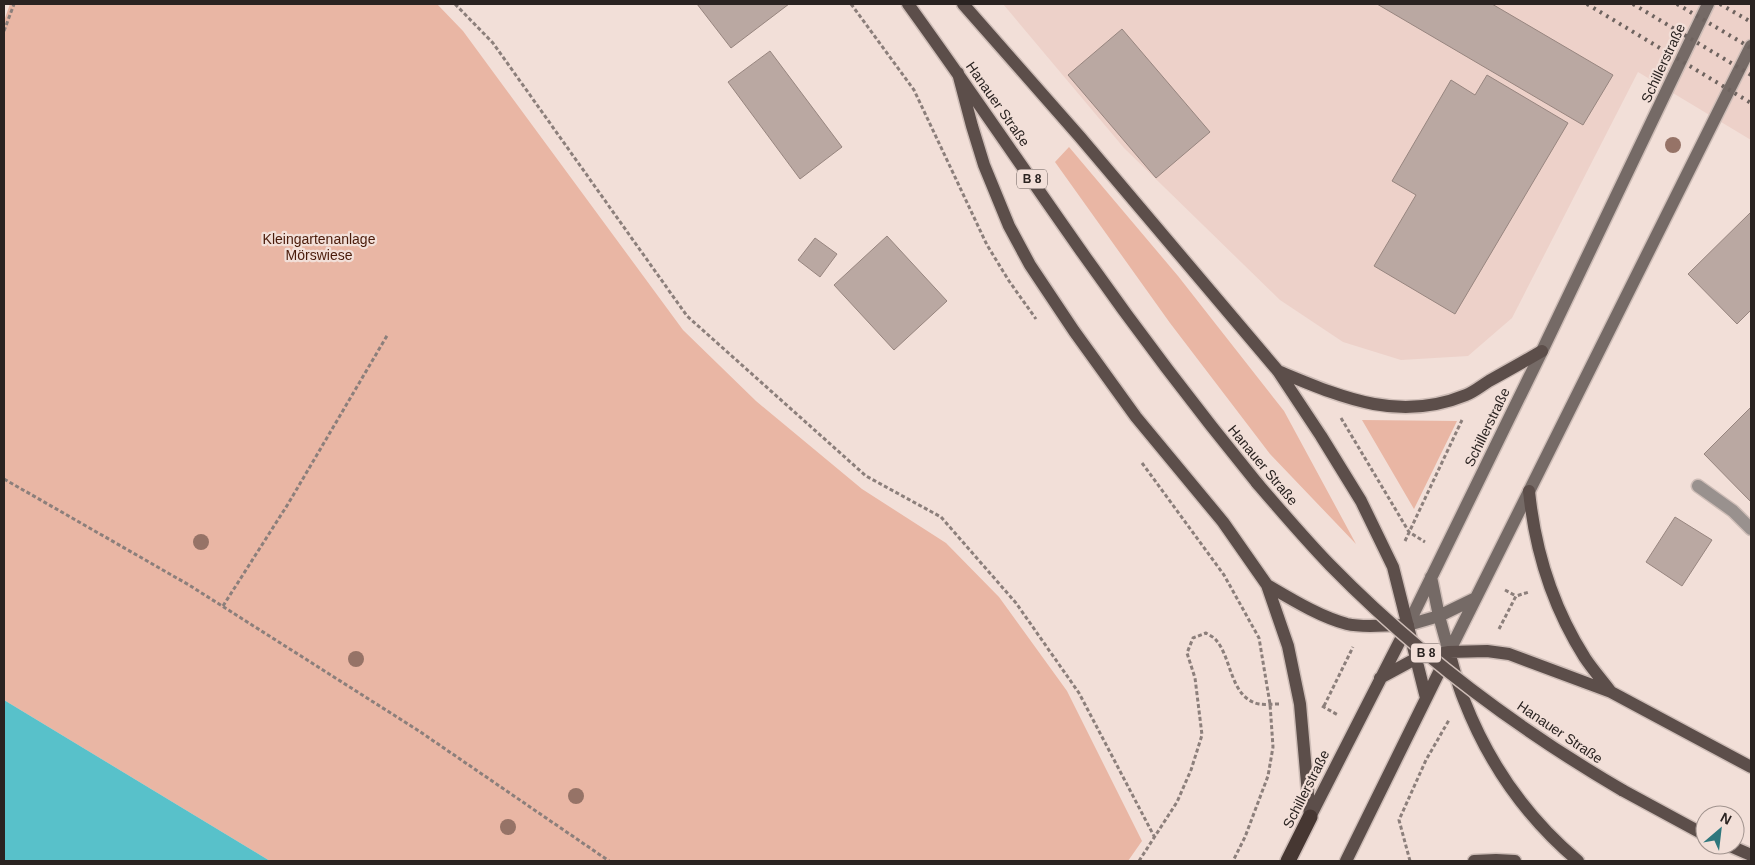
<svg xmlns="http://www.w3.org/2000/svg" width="1755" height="865" font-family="Helvetica,sans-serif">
	<rect width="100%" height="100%" fill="#f2dfd8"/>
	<!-- built -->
	<path fill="#edd1c9" d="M1003 4H1751V140L1638 72 1512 318 1468 356 1401 360 1343 342 1280 300 1124 148Z"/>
	<!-- green -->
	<path fill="#e9b6a4" d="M10 4H437L463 31 683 330 756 401 862 489 946 543 999 597 1067 691 1142 841 1128 861H270L4 700V21Z
		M1069 147 1178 276 1284 411 1356 544 1270 454 1170 323 1055 162Z
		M1362 420 1457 421 1414 509Z"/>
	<!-- water -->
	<path fill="#58c1ca" d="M4 700 270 861H4Z"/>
	<!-- building -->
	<path fill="#baa8a2" stroke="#97857f" d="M697 4H789L731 48Z
		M1377 4H1492L1613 75 1583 125Z
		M1122 29 1210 132 1156 178 1068 75Z
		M770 51 842 147 800 179 728 82Z
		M1487 75 1568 123 1455 314 1374 266 1416 195 1392 181 1451 80 1475 95Z
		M1751 212V310L1737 324 1688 274Z
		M887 236 947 301 894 350 834 285Z
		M815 238 837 254 820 277 798 260Z
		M1751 407V502L1704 454Z
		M1675 517 1712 540 1682 586 1646 562Z"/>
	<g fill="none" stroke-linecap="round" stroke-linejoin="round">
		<!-- lane casing -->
		<g stroke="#cebdb7" stroke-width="15">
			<path id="lane" d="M1698 486 1733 511 1751 529"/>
		</g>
		<!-- secondary casing -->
		<g stroke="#cebdb7" stroke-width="15">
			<path id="secondary" d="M1431 577 1439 616 1449 652
				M1408 625 1542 351 1708 4
				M1408 625 1439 616 1476 598
				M1449 652 1751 46"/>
		</g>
		<!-- primary casing -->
		<g stroke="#cebdb7" stroke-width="15">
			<path id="primary" d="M908 4C966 84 1022 167 1079 248 1135 328 1195 407 1257 483
				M963 4 1080 137 1278 371 1321 436 1361 501 1393 567 1426 698
				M958 73 972 126 984 165 1009 226 1030 265 1074 331 1136 417 1223 522 1267 585 1288 646 1300 704 1310 817
				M1278 371C1341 397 1398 423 1466 395 1474 392 1481 386 1489 381 1507 371 1525 361 1542 351
				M1529 491C1535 551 1552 606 1585 658 1593 670 1602 680 1611 692
				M1267 585C1291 599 1320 617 1347 624 1364 628 1383 625 1401 625
				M1449 652C1454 668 1457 684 1464 700 1488 762 1527 818 1578 861
				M1380 678 1417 658 1449 652 1487 651 1509 654 1611 692 1751 767
				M1622 790 1705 835
				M1310 817 1408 625
				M1728 845 1751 855
				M1346 861 1446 658
				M1474 861 1496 860 1515 861"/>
		</g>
		<!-- highway casing -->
		<g stroke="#cebdb7" stroke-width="18">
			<path id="highway" d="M1288 861 1310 817"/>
		</g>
		<!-- path -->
		<path stroke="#8c7f7b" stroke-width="3" stroke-dasharray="4 2.5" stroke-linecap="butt" d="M455 4 493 43 687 316 866 476 941 517 1016 603 1079 693 1155 838
			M851 4 914 90 987 245 1009 281 1036 319
			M4 31 14 4
			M1341 418 1409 532 1425 542
			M1142 463 1224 575 1259 638 1270 704 1273 747 1268 776 1245 837 1233 861
			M4 479 189 585 419 731 609 861
			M1405 541 1462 420
			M1505 590 1516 596
			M223 606 288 504 388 334
			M1499 629 1516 596 1529 592
			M1322 706 1338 715
			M1324 706 1353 647
			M1139 861 1177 802 1191 770 1202 735 1195 678 1187 653 1193 638 1206 633C1209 635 1214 637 1216 640 1232 658 1230 698 1259 704 1265 705 1272 704 1279 704
			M1410 861 1399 820 1426 760 1449 720"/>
		<!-- lane -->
		<use href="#lane" stroke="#99918e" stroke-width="12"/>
		<!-- secondary -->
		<use href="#secondary" stroke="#756a66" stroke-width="12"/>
		<!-- primary -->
		<use href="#primary" stroke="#5c4e4a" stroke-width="12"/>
		<!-- highway -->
		<use href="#highway" stroke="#463732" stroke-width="15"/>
		<!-- rail -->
		<path stroke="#6e635f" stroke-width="4" stroke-dasharray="2.5 5" stroke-linecap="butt" d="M1587 4 1751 103
			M1633 4 1751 75
			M1677 4 1751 48
			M1720 4 1751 22"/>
		<!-- primary-bridge casing -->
		<g stroke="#cebdb7" stroke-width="15" stroke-linecap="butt">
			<path id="primary-bridge" d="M1257 483C1281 511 1304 538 1330 565 1416 653 1516 728 1622 790"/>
		</g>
		<!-- primary-bridge -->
		<use href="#primary-bridge" stroke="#5c4e4a" stroke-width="12"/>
	</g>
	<!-- trees -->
	<g fill="#967367">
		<circle cx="1673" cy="145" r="8"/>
		<circle cx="201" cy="542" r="8"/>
		<circle cx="356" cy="659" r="8"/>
		<circle cx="576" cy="796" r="8"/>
		<circle cx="508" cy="827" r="8"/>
	</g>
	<g text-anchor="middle" stroke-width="4.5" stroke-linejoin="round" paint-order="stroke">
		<!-- shield labels -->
		<g fill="#f2dfd8" stroke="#665b58" stroke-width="1">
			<rect x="1017" y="169.5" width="30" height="19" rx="4"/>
			<rect x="1411" y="643.5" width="30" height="19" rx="4"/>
		</g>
		<g font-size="12" font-weight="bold" fill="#2a2321">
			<text x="1032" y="183">B 8</text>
			<text x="1426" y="657">B 8</text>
		</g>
		<!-- street labels -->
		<g font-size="14" fill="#2a2321" stroke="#f2dfd8">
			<text transform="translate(1663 63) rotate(-65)" y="5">Schillerstraße</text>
			<text transform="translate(998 104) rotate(55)" y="5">Hanauer Straße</text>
			<text transform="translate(1487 427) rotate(-64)" y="5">Schillerstraße</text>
			<text transform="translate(1263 465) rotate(50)" y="5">Hanauer Straße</text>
			<text transform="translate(1560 732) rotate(34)" y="5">Hanauer Straße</text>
			<text transform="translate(1306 789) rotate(-63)" y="5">Schillerstraße</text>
		</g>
		<!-- park labels -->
		<g font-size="14" fill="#4a1b0a" stroke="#f2dfd8">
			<text x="319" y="244">Kleingartenanlage<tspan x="319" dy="16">Mörswiese</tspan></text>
		</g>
	</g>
	<!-- border -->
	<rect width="1755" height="865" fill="none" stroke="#2a2321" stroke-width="10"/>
	<!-- north arrow -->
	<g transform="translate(1720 830) rotate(28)"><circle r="24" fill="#f2dfd8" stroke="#a2948f"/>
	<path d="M0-4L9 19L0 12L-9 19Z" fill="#2e777d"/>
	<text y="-8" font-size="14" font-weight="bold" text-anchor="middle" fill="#2a2321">N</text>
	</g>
</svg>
